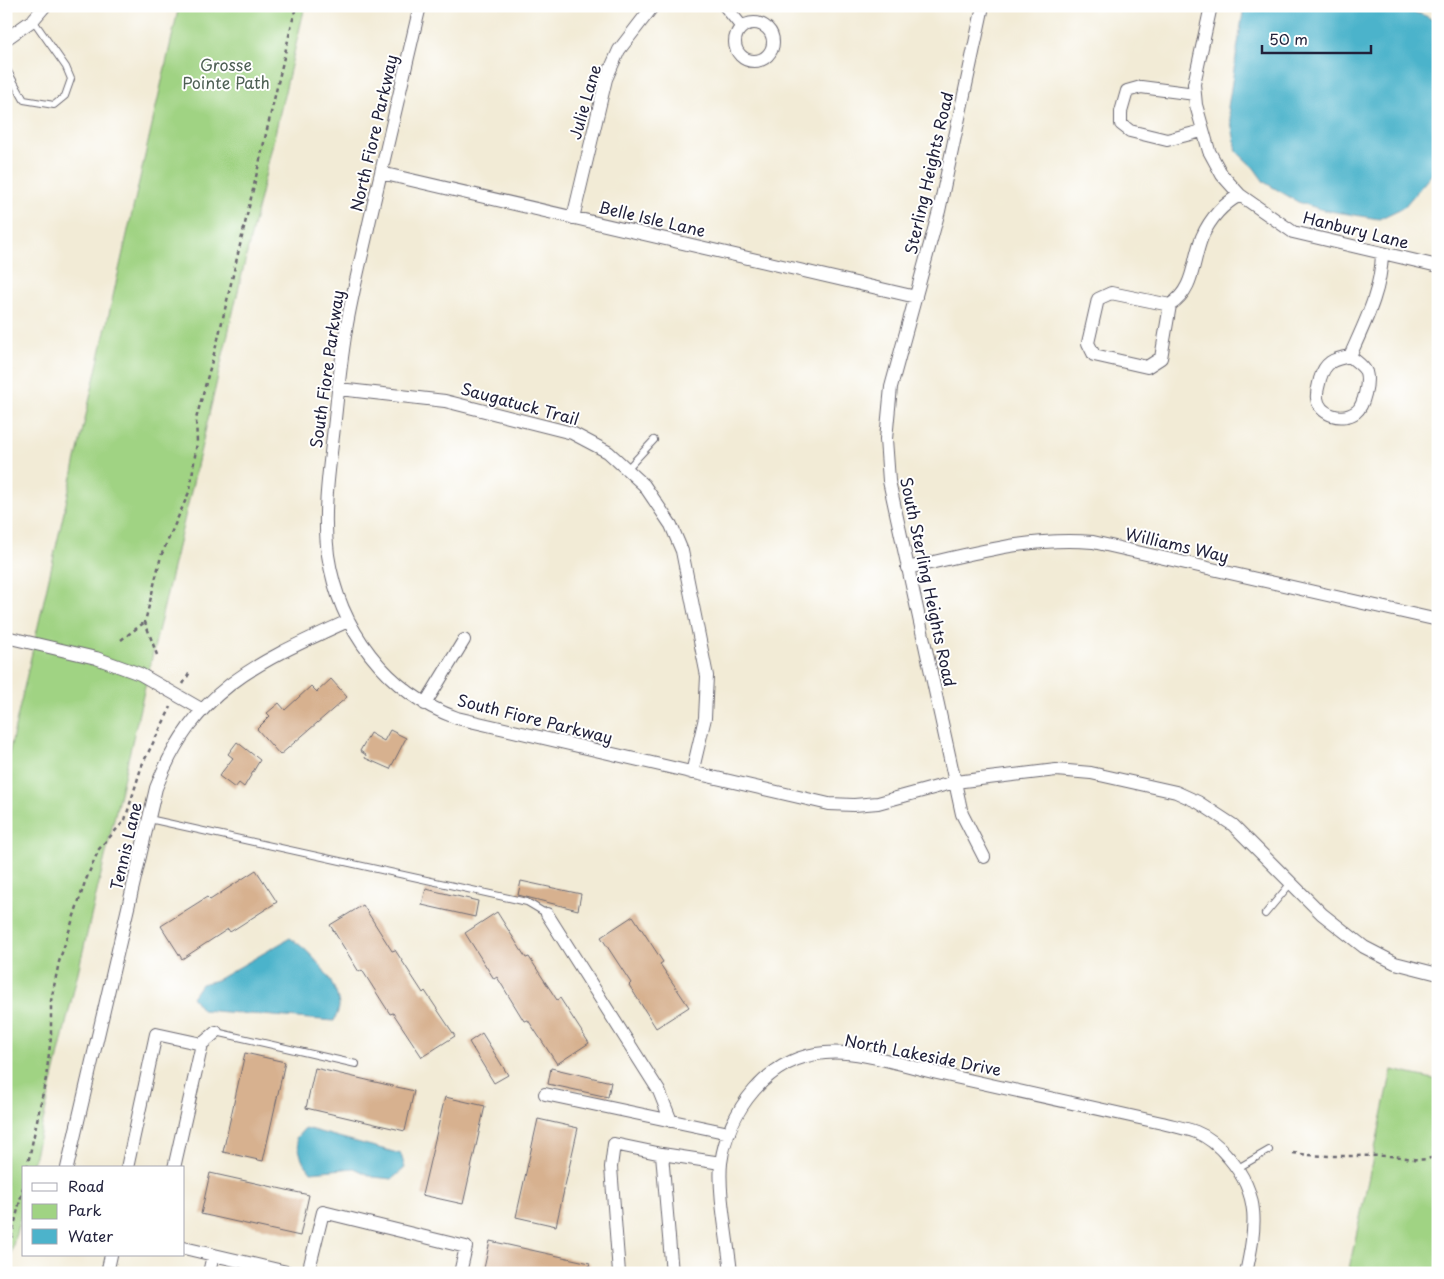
<svg xmlns="http://www.w3.org/2000/svg" width="1444" height="1279" font-family="'Playpen Sans',sans-serif">
	<rect width="100%" height="100%" fill="#fff"/>
	<filter id="ink" filterUnits="userSpaceOnUse"><feTurbulence type="fractalNoise" baseFrequency=".02" numOctaves="2"/><feDisplacementMap in="SourceGraphic" scale="10" xChannelSelector="R" yChannelSelector="G"/><feConvolveMatrix kernelMatrix="1 2 1 2 8 2 1 2 1" color-interpolation-filters="sRGB"/></filter>
	<filter id="wash" filterUnits="userSpaceOnUse"><feTurbulence type="fractalNoise" baseFrequency=".0096" numOctaves="4" result="noise"/><feDisplacementMap in="SourceGraphic" scale="20" xChannelSelector="R" yChannelSelector="G"/><feGaussianBlur stdDeviation="1.12" result="paint"/><feColorMatrix in="noise" values="0 0 0 0 0 0 0 0 0 0 0 0 0 0 0 0 0 1.4 0 .05"/><feComposite in="paint" operator="in"/></filter>
	<g filter="url(#wash)">
		<rect width="100%" height="100%" fill="#f2ebd6"/>
		<!-- green -->
		<path fill="#a0d383" stroke="#617a5f" d="M179 6H305L32 1168H24V1202L6 1273V767Z
			M1392 1070 1438 1080V1273H1348Z"/>
		<!-- water -->
		<path fill="#4cb3cb" stroke="#376a83" d="M1244 6H1390C1409 17 1418 7 1438 24V167L1404 207 1379 219 1323 210 1298 202 1264 182 1254 168 1237 152 1228 107Z
			M290 938C311 951 337 981 339 1006 339 1011 336 1016 334 1021L202 1010 192 997 201 984 217 980Z
			M305 1128 401 1154 405 1168 392 1179 373 1177 354 1168 311 1172 302 1160 296 1138Z"/>
		<g id="blocks">
			<!-- building -->
			<path fill="#d7b18f" d="M331 679 347 697 280 755 257 729 270 716 267 713 279 703 285 710 311 686 317 692Z
				M390 730 406 738 390 769 365 758 366 755 360 751 370 733 384 741Z
				M237 742 260 760 244 787 239 783 235 788 219 776 233 758 228 754Z
				M256 870 277 902 230 932 228 929 182 959 161 926 207 897 210 900Z
				M521 881 581 894 578 910 518 895Z
				M426 889 478 901 475 917 422 905Z
				M363 905 392 951 395 950 423 993 425 991 455 1036 422 1057 393 1013 390 1014 362 970 359 972 330 925Z
				M497 912 526 958 529 957 557 1000 560 998 589 1043 557 1064 528 1020 524 1021 497 977 494 979 465 933Z
				M633 916 663 962 660 964 689 1007 656 1028 629 985 631 983 601 937Z
				M482 1033 508 1075 494 1083 469 1042Z
				M245 1053 285 1062 263 1161 223 1152Z
				M315 1068 414 1091 405 1131 306 1108Z
				M551 1068 611 1082 608 1097 548 1084Z
				M445 1097 485 1106 463 1204 422 1195Z
				M538 1119 578 1128 556 1226 516 1217Z
				M210 1173 309 1195 300 1236 201 1214Z
				M490 1241 590 1263 587 1273H483Z"/>
		</g>
	</g>
	<g filter="url(#ink)">
		<use href="#blocks" fill-opacity="0" stroke="#6b6871" stroke-width="1"/>
		<g fill="none" stroke-linecap="round" stroke-linejoin="round">
			<!-- service casing -->
			<g stroke="#6b6871" stroke-width="8">
				<path id="service" d="M6 68 24 100 54 105 65 96 71 79 66 67 33 20
					M6 302V309
					M628 468 654 440
					M149 819 527 902 547 914
					M1265 914 1291 883
					M216 1032 356 1064
					M1238 1168 1269 1150"/>
			</g>
			<!-- minor casing -->
			<g stroke="#6b6871" stroke-width="14">
				<path id="minor" d="M420 6C403 77 386 148 370 219 362 256 352 293 346 330 341 360 338 390 335 419 330 464 322 510 328 555 339 629 387 693 457 718L829 804 854 805 878 803 955 782 1056 770 1091 773 1176 792 1198 802 1233 825 1322 914 1364 947 1395 963 1438 974
					M725 6 742 27
					M983 6 939 211 891 387 886 439 889 481 962 814 984 857
					M1211 6 1194 84 1196 105 1209 151 1222 175 1240 195 1293 232 1438 266
					M735 42a19 19 0 1 1 38 0a19 19 0 1 1-38 0Z
					M6 39 33 20 45 6
					M1195 94 1141 87 1127 91 1121 112V124L1130 131 1167 140 1202 131
					M381 173 916 297
					M573 218 606 79 619 50 653 6
					M1170 305 1161 358 1147 367 1094 355 1088 343 1098 299 1111 293 1170 305C1195 289 1192 261 1202 237 1210 219 1223 204 1240 195
					M1350 356C1355 361 1363 365 1366 372 1369 382 1364 406 1356 412 1342 422 1319 415 1317 398 1316 392 1319 385 1320 379 1325 362 1333 359 1350 356Z
					M1350 356C1365 322 1381 292 1382 254
					M339 389 445 401 572 433 608 452 644 485 671 525 682 551 707 676 705 718 692 773
					M907 568C968 555 1030 536 1093 542L1438 620
					M6 637 96 658 140 674 201 709
					M425 704 464 640
					M547 914 659 1091 671 1121
					M202 1044 216 1032
					M545 1094 729 1133
					M662 1154 721 1163
					M67 1168 156 788C194 689 258 662 348 621
					M127 1168 156 1034 202 1044 174 1168
					M184 1248 291 1273
					M107 1273 111 1255
					M209 1273 213 1255
					M308 1273 323 1212 466 1247 460 1273
					M619 1273 611 1167 614 1144 662 1154 672 1273
					M731 1273C728 1241 718 1194 721 1163 728 1111 768 1057 825 1053 861 1050 901 1065 937 1073 1012 1089 1087 1106 1162 1123 1173 1126 1185 1128 1196 1132 1209 1137 1220 1147 1229 1158 1261 1195 1256 1228 1246 1273"/>
			</g>
			<!-- path -->
			<path stroke="#6b6871" stroke-width="2.5" stroke-dasharray="4 4" stroke-linecap="butt" d="M121 640 145 622
				M157 655 145 622 161 556 190 490 197 442 196 419 218 339 296 6
				M183 684 190 672
				M1293 1153C1325 1158 1356 1155 1389 1156 1405 1156 1424 1165 1438 1154
				M27 1168 46 1078 51 1037V1001L59 962 85 882 99 849 125 820 142 765 171 707
				M6 1261 24 1183
				M1434 1273 1438 1270"/>
			<!-- service -->
			<use href="#service" stroke="#fff" stroke-width="6"/>
			<!-- minor -->
			<use href="#minor" stroke="#fff" stroke-width="12"/>
		</g>
	</g>
	<g text-anchor="middle" stroke-width="4" stroke-linejoin="round" paint-order="stroke">
		<!-- park labels -->
		<g font-size="16" fill="#4e6054" stroke="#fff">
			<text x="226" y="71">Grosse<tspan x="226" dy="18">Pointe Path</tspan></text>
		</g>
		<!-- street labels -->
		<g font-size="16" fill="#22223b" stroke="#fff">
			<text transform="translate(585 102) rotate(-74)" y="6">Julie Lane</text>
			<text transform="translate(374 133) rotate(-77)" y="6">North Fiore Parkway</text>
			<text transform="translate(929 173) rotate(-77)" y="6">Sterling Heights Road</text>
			<text transform="translate(652 219) rotate(13)" y="6">Belle Isle Lane</text>
			<text transform="translate(1356 230) rotate(14)" y="6">Hanbury Lane</text>
			<text transform="translate(327 369) rotate(-82)" y="6">South Fiore Parkway</text>
			<text transform="translate(520 404) rotate(15)" y="6">Saugatuck Trail</text>
			<text transform="translate(1177 545) rotate(13)" y="6">Williams Way</text>
			<text transform="translate(928 582) rotate(78)" y="6">South Sterling Heights Road</text>
			<text transform="translate(535 719) rotate(14)" y="6">South Fiore Parkway</text>
			<text transform="translate(126 846) rotate(-77)" y="6">Tennis Lane</text>
			<text transform="translate(923 1055) rotate(11)" y="6">North Lakeside Drive</text>
		</g>
	</g>
	<!-- margin -->
	<rect width="1444" height="1279" fill="none" stroke="#fff" stroke-width="25"/>
	<!-- legend -->
	<rect x="22" y="1166" width="162" height="90" fill="#ffffff" stroke="#a7a7b1"/>
	<rect x="32" y="1183" width="25" height="8" fill="#ffffff" stroke="#a7a7b1"/>
	<text x="68" y="1192" font-size="15" fill="#22223b">Road</text>
	<rect x="32" y="1204" width="25" height="15" fill="#a0d383" stroke="#a7a7b1"/>
	<text x="68" y="1216" font-size="15" fill="#22223b">Park</text>
	<rect x="32" y="1229" width="25" height="15" fill="#4cb3cb" stroke="#a7a7b1"/>
	<text x="68" y="1242" font-size="15" fill="#22223b">Water</text>
	<!-- scale -->
	<path d="M1262 45v8h109v-8" fill="none" stroke="#22223b" stroke-width="2.5"/>
	<text x="1269" y="45" font-size="15" fill="#22223b" stroke="#ffffff" stroke-width="4" paint-order="stroke">50 m</text>
</svg>
